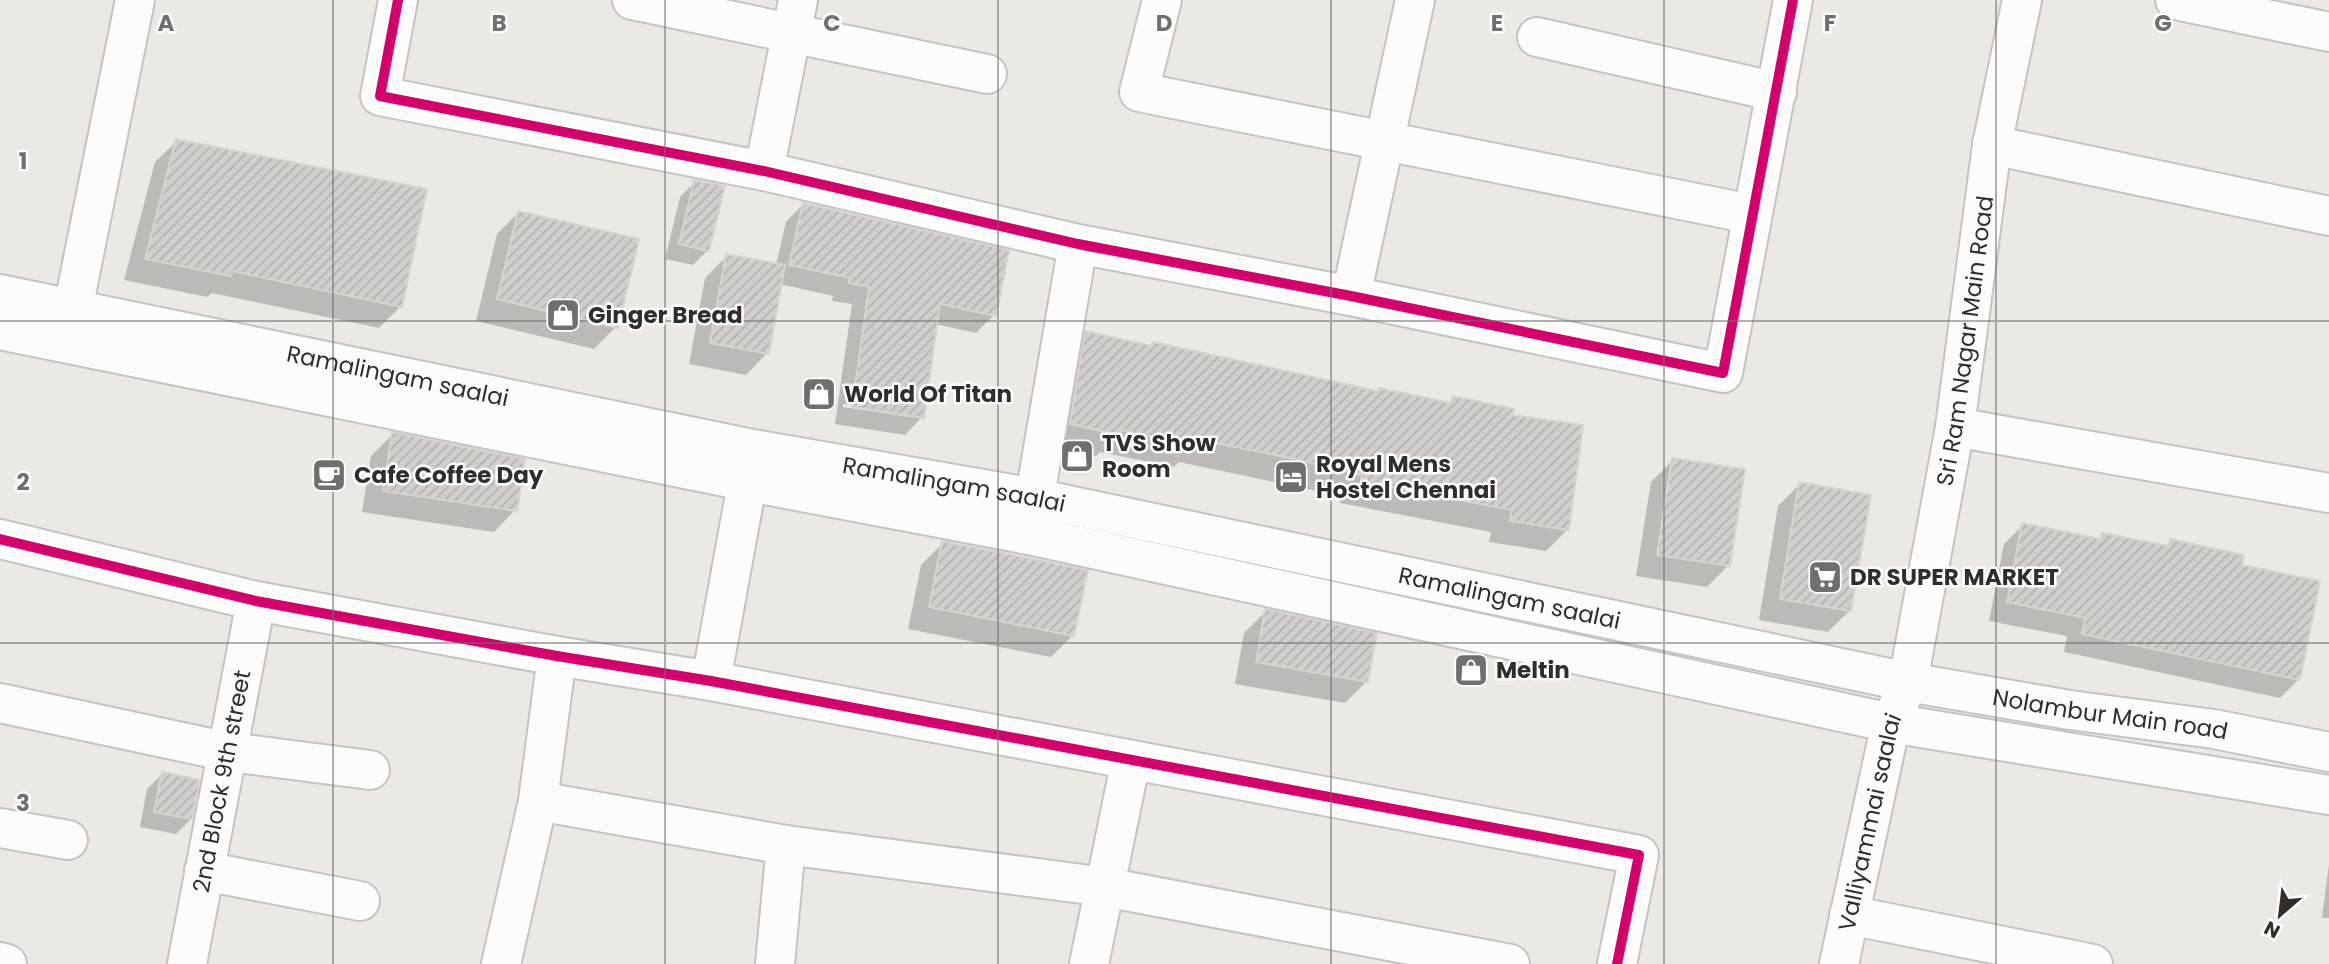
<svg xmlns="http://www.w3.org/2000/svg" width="2329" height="964" font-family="Poppins,sans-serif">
	<defs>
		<pattern id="building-hatch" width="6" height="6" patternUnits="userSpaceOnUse" patternTransform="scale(1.75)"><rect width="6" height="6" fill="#d1cecb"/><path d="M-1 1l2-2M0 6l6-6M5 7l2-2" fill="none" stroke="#b4b1af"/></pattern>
	</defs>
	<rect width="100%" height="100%" fill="#ece8e4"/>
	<!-- shadow -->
	<path fill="#0003" fill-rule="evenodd" d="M177 141 425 190 401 306 379 328 212 293 207 297 124 280 155 162Z
		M695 182 708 250 693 265 665 259 680 197Z
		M803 204 994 315 976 333 935 324 922 417 905 435 835 424 852 304 832 301 833 296 780 284 767 353 746 375 689 364 705 278 727 256 776 265 786 222ZM843 404 910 414V417L843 407Z
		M518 213 616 327 594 349 476 321 497 234Z
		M1086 333 1150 347 1154 343 1377 393 1448 404 1453 398 1510 417 1568 529 1546 551 1489 542 1491 532 1340 503 1341 496 1179 462 1174 467 1100 452 1096 456 1049 445 1064 355Z
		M393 434 515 510 494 532 362 512 371 456Z
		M1673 460 1729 565 1707 587 1636 576 1651 482Z
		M1800 484 1850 610 1828 632 1759 620 1778 506Z
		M2023 525 2097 540 2102 535 2165 547 2171 541 2240 567 2299 679 2280 698 2064 652 2067 636 1989 621 2004 544Z
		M943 543 1073 635 1051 657 908 629 921 565Z
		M1266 611 1367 681 1345 703 1235 684 1244 633Z
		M162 774 191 819 176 834 140 827 147 789Z
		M2329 864V918H2322Z"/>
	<!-- building -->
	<path fill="url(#building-hatch)" stroke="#d7d4d0" stroke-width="2" d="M176 139 427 189 402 307 232 271 231 276 145 259Z
		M694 180 725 186 709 251 679 244Z
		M803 203 1009 250 996 316 940 304 924 418 852 407 869 287 849 283 850 278 789 265Z
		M518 211 639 239 618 328 497 299Z
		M726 254 785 265 769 354 710 343Z
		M1085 331 1152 346 1153 342 1378 391 1379 388 1451 403 1453 396 1514 409 1512 415 1583 425 1569 530 1510 521 1512 510 1361 481 1362 475 1281 456 1199 440 1197 446 1121 430 1120 435 1070 424Z
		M392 432 525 459 517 511 383 491Z
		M1672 458 1745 469 1730 566 1657 555Z
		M1799 482 1871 495 1851 611 1780 599Z
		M2022 523 2100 539 2102 533 2169 546 2170 539 2244 555 2242 565 2320 581 2300 680 2082 634 2085 618 2007 602Z
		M942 541 1088 570 1074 636 929 607Z
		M1265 609 1377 633 1368 682 1256 662Z
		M162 772 200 780 192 819 154 812Z"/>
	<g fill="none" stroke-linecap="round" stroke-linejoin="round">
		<!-- street casing -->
		<g stroke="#c5c4c5" stroke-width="42">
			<g id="street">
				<path d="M398 0 380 96 764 171 1078 244 1351 296 1723 373 1793 0"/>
				<path d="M632 0 987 74"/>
				<path d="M1162 0 1139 92 1751 214"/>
				<path d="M2175 0 2329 32"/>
				<path d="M1537 37 1777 92"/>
				<path d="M1992 145 2329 216"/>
				<path d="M764 171 798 0"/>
				<path d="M1351 296 1415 0"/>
				<path d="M1955 427 2329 493"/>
				<path d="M1029 531 1078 244"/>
				<path d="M0 539 256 601 557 656 711 681 1639 855 1617 964"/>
				<path d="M711 681 753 451"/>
				<path d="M0 703 229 752 370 770"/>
				<path d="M538 801 786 845 1105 887 1510 964"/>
				<path d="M0 828 68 840"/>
				<path d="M204 871 360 901"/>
				<path d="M1849 915 2093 964"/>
				<path d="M0 962 7 964"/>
				<path id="s1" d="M187 964 256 601"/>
				<path d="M501 964 538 801 557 656"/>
				<path d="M775 964 786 845"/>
				<path d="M1089 964 1131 760"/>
				<path id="s2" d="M1839 964 1891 723 1908 682 1955 427 1992 145 2022 0"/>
			</g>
		</g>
		<!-- secondary casing -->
		<g stroke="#c5c4c5" stroke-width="42">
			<g id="secondary">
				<path id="s3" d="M0 294 753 449 1035 498 1908 682 2070 710 2214 729 2329 752"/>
				<path d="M0 330 749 482 1029 535 1891 723 2329 795"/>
				<path d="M68 334 135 0"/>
			</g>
		</g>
		<!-- street -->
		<use href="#street" stroke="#fcfcfb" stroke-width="38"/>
		<!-- secondary -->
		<use href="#secondary" stroke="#fcfcfb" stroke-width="38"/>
		<!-- cycleway casing -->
		<g stroke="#fff" stroke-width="15">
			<path id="cycleway" d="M398 0 380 96 764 171 1078 244 1351 296 1723 373 1793 0
				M0 539 256 601 557 656 711 681 1639 855 1617 964"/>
		</g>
		<!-- cycleway -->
		<use href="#cycleway" stroke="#d6006c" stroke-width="10"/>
	</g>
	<!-- grid -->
	<path fill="none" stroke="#706f6e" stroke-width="2" stroke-opacity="0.55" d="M333 0V964M665 0V964M998 0V964M1331 0V964M1664 0V964M1996 0V964M0 321H2329M0 643H2329"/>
	<!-- icons -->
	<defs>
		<g id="shop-square" transform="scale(1.75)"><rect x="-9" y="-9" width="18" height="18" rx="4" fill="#706f6e" stroke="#fff"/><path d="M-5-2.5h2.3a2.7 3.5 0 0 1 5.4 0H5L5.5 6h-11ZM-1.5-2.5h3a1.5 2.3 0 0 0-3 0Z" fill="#fff"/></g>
		<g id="cafe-square" transform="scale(1.75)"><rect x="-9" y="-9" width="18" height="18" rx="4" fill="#706f6e" stroke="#fff"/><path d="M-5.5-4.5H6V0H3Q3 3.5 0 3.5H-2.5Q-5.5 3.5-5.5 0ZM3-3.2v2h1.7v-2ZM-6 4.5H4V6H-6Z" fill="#fff"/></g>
		<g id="hotel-square" transform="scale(1.75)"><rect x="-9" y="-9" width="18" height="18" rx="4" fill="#706f6e" stroke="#fff"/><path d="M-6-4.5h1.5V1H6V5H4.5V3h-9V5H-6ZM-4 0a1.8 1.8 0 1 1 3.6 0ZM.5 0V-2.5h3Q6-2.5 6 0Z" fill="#fff"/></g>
		<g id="supermarket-square" transform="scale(1.75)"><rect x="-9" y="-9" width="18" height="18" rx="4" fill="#706f6e" stroke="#fff"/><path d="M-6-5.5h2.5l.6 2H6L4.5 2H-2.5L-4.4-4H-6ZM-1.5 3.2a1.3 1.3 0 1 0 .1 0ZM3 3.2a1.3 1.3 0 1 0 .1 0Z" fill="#fff"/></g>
	</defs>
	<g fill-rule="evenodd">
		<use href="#shop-square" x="563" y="315"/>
		<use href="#shop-square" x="819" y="394"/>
		<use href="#shop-square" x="1077" y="456"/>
		<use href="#cafe-square" x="329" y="475"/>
		<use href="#hotel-square" x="1291" y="477"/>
		<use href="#supermarket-square" x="1825" y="577"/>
		<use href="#shop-square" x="1471" y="670"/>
	</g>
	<g text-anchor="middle" stroke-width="5" stroke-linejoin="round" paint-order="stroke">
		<!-- poi labels -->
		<g font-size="23" font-weight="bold" fill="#2e2e2e" stroke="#fff" text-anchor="start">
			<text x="588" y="323">Ginger Bread</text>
			<text x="844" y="402">World Of Titan</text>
			<text x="1102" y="451">TVS Show<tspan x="1102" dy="26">Room</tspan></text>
			<text x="1316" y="472">Royal Mens<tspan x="1316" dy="26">Hostel Chennai</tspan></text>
			<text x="354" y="483">Cafe Coffee Day</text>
			<text x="1850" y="585">DR SUPER MARKET</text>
			<text x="1496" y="678">Meltin</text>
		</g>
		<!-- street labels -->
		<g font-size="23" fill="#2e2e2e" stroke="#fff">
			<text dy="8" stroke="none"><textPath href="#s2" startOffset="637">Sri Ram Nagar Main Road</textPath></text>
			<text dy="8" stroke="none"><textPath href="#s3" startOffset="406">Ramalingam saalai</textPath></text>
			<text dy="8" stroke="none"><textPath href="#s3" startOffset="973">Ramalingam saalai</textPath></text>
			<text dy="8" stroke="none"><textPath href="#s3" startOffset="1540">Ramalingam saalai</textPath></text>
			<text dy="8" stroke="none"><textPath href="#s3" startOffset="2152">Nolambur Main road</textPath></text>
			<text dy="8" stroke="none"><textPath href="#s1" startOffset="186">2nd Block 9th street</textPath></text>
			<text dy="8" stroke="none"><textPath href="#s2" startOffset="145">Valliyammai saalai</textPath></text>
		</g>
	</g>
	<g font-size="23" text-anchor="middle" font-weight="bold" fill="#706f6e" stroke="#fff" stroke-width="5" stroke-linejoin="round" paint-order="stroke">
		<text x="166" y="31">A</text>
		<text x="499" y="31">B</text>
		<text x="832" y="31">C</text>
		<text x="1164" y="31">D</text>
		<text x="1497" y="31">E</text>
		<text x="1830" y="31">F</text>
		<text x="2163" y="31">G</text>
		<text x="23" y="169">1</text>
		<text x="23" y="490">2</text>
		<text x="23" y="811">3</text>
	</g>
	<!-- north arrow -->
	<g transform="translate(2280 915) rotate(208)" stroke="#ffffff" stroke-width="5" paint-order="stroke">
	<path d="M0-5L12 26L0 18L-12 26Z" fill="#2e2e2e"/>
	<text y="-10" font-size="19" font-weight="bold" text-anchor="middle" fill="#2e2e2e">N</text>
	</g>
</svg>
